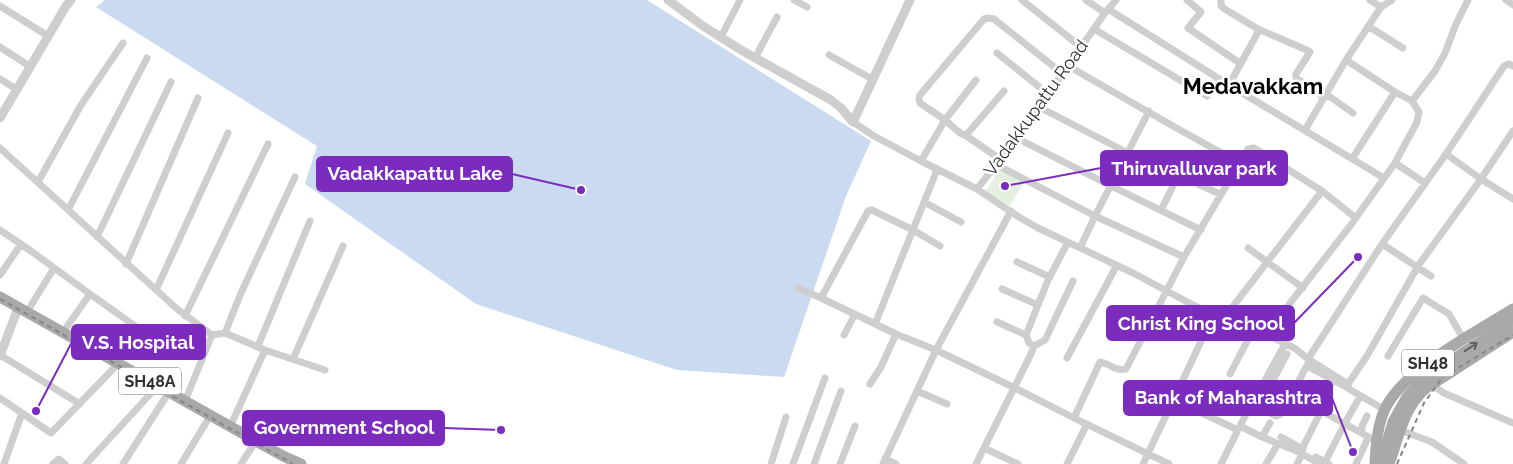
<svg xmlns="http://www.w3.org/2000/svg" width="1513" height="464" font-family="Raleway,sans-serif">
	<rect width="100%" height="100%" fill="#fff"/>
	<!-- green -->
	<path fill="#e4efdf" d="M999 170 1024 182 1010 206 986 191Z"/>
	<!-- water -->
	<path fill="#cadaf0" d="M105 0H647L871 141 846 196 784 377 677 370 476 304 305 184 317 146 96 7Z"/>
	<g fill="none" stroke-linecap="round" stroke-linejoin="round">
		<!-- minor -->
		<path stroke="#cecece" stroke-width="7" d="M794 0 807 7
			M1022 0 1081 47
			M1086 0 1105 13
			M1187 0 1201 12 1188 28 1241 64
			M1221 0V5L1223 8 1258 29 1257 34 1229 85
			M1370 0 1381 7
			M1506 0 1513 5
			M0 6 48 36
			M1108 9 1229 85 1384 178
			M1368 26 1403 48
			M1094 29 1207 96
			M1258 29 1309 51 1310 52 1296 74V78L1324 97
			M721 37 740 0
			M0 47 31 67
			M997 53 1048 94
			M829 55 872 79
			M755 58 777 17
			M1068 66C1125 98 1181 132 1239 162
			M0 79 18 90
			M1004 91 968 133 965 135 960 133 945 120 920 103 919 99 920 95 984 19 988 18 994 19 1063 74
			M1326 94 1353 113
			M1412 101 1435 71 1445 53 1456 24 1468 0
			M1039 107 1128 153 1220 194
			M853 122 874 136 921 161 977 189 1019 217 1038 228 1135 274 1195 306 1253 330 1266 334 1296 349 1308 359 1348 384 1349 389 1385 410
			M1305 130 1346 60 1381 7 1392 0
			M965 135 1000 159
			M1017 138 1111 186 1201 230
			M0 148 176 308 212 335 225 333 265 350 325 370
			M1446 154 1481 179 1513 199
			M1352 159 1395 92
			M921 161 945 120 976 80
			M1395 163 1425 183
			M995 164 1095 216 1149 111
			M38 182 81 105 123 43
			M977 189 1017 138 1105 13 1116 0
			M924 202 961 222
			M68 210 147 58
			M1161 210 1178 176
			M1011 211 936 350 1015 388 1074 418 1169 464
			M0 230 31 251 90 294 166 348
			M97 237 171 82
			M1382 244 1446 154 1504 66 1509 64 1513 66
			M1080 248 1095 216 1184 257
			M1248 248 1303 288
			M1017 262 1050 277
			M126 264 198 98
			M0 275 21 244
			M798 288 821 298 896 334 936 350 883 464
			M1002 289 1038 305
			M156 290 228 133
			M821 298 868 211 872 210 913 230 940 246
			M27 312 54 268
			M185 316 268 144
			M1224 318 1322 191
			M997 322 1026 335
			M875 324 937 170
			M63 332 90 294
			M225 333 241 293 295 177
			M1266 334 1350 226 1395 163 1417 122 1419 112 1412 101 1395 92 1346 60
			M844 335 855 314
			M258 346 310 221
			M1034 346 1045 340 1073 281
			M1287 354 1259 406 1262 409 1276 416 1281 414 1310 360
			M0 355 80 404
			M1388 356 1423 298 1449 314 1464 340
			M1067 358 1117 265
			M293 359 343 246
			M1308 359 1382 244 1431 276
			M1307 366 1346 387
			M1230 374 1253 330
			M1271 383 1376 441
			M870 384 881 367 896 334
			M1348 384 1367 356 1418 266 1481 179 1513 131
			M1432 385 1444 393 1513 423
			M917 391 947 404
			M0 398 51 433 114 368
			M1174 400 1238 430
			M185 401 212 335
			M1317 408 1333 380
			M1074 418 1100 362C1109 363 1116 372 1126 369L1184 257 1248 149 1254 148 1322 191 1356 218
			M1345 423 1358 400
			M1240 426 1262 437 1299 452 1320 464
			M230 427 265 350
			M1400 430 1432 442 1464 464
			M1362 433V426L1367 416
			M1262 437 1270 423
			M1281 437 1303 449
			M984 448 1018 464
			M1302 449 1320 413
			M1316 457 1329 464
			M885 459 896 464
			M1325 462 1343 427
			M4 464 22 413
			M53 464 59 459 65 464
			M86 464 153 391
			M123 464 169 392
			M181 464 207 421
			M241 464 256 441
			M771 464 786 417
			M793 464 825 378
			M814 464 841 391
			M840 464 855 426
			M976 464 1031 354 1034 346 1029 343 1026 335 1048 280 1068 242
			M1067 464 1087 424
			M1143 464 1214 314
			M1221 464 1244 418 1285 344
			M1266 464 1278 444
			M1297 464 1302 454
			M1356 464 1367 440"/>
		<!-- tertiary -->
		<path stroke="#cecece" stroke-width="9" d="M668 0 703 26 741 50 831 100 841 108 853 122 910 0
			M0 118 66 6 71 0
			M0 356 18 308"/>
		<!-- primary -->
		<path stroke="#a9a9a9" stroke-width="11" d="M0 297 256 441 285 457 301 464
			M1375 464C1376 446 1377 428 1384 411 1402 370 1475 333 1513 309
			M1389 464C1399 437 1403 409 1425 389L1513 332"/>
		<!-- rail -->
		<path stroke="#868686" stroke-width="2" stroke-dasharray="5 4" stroke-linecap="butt" d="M0 299 293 464
			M1397 464 1424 403 1443 377 1513 335"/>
		<!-- primary-bridge -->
		<path stroke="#a9a9a9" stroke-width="11" d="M1385 464 1387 443 1393 422 1407 397 1422 380 1513 320"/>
	</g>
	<!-- one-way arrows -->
	<defs><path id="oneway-shaft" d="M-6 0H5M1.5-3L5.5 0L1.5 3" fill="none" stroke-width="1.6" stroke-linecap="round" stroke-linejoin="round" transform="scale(1.25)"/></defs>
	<use stroke="#616161" href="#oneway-shaft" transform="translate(1471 347) rotate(-33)"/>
	<g text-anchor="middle" stroke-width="5" stroke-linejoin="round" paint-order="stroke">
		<!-- shield labels -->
		<g fill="#fff" stroke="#6f6f6f" stroke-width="1">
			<rect x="1402" y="349.5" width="52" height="27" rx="4"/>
			<rect x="119" y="367.5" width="62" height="27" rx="4"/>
		</g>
		<g font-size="16" font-weight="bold" fill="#313131">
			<text x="1428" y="369">SH48</text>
			<text x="150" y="387">SH48A</text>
		</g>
		<!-- street labels -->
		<g font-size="18" fill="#313131" stroke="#fff">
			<text transform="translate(1036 108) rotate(-54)" y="6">Vadakkupattu Road</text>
		</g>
		<!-- district labels -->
		<g font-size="22" font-weight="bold" fill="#000" stroke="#fff">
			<text x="1253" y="94">Medavakkam</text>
		</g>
	</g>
	<!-- callouts -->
	<path fill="none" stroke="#7b2cbf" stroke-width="2" d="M1005 186L1101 168M581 190L512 174M1358 257L1294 323M36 411L72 342M1353 452L1332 398M501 430L444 428"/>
	<g fill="#7b2cbf" stroke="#fff" stroke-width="2">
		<circle cx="1005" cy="186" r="5"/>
		<circle cx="581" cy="190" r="5"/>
		<circle cx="1358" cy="257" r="5"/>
		<circle cx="36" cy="411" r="5"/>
		<circle cx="1353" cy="452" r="5"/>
		<circle cx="501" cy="430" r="5"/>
	</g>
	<g fill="#7b2cbf" stroke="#7b2cbf" stroke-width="2">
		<rect x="1101" y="151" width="186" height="34" rx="5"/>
		<rect x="317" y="157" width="195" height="34" rx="5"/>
		<rect x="1107" y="306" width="187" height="34" rx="5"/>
		<rect x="72" y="325" width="133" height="34" rx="5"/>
		<rect x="1124" y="381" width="208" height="34" rx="5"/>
		<rect x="243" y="411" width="201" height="34" rx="5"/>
	</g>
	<g font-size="19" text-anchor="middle" font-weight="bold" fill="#fff">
		<text x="1194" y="175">Thiruvalluvar park</text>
		<text x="415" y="180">Vadakkapattu Lake</text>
		<text x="1201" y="330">Christ King School</text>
		<text x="138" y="349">V.S. Hospital</text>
		<text x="1228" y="404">Bank of Maharashtra</text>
		<text x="344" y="434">Government School</text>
	</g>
</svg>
